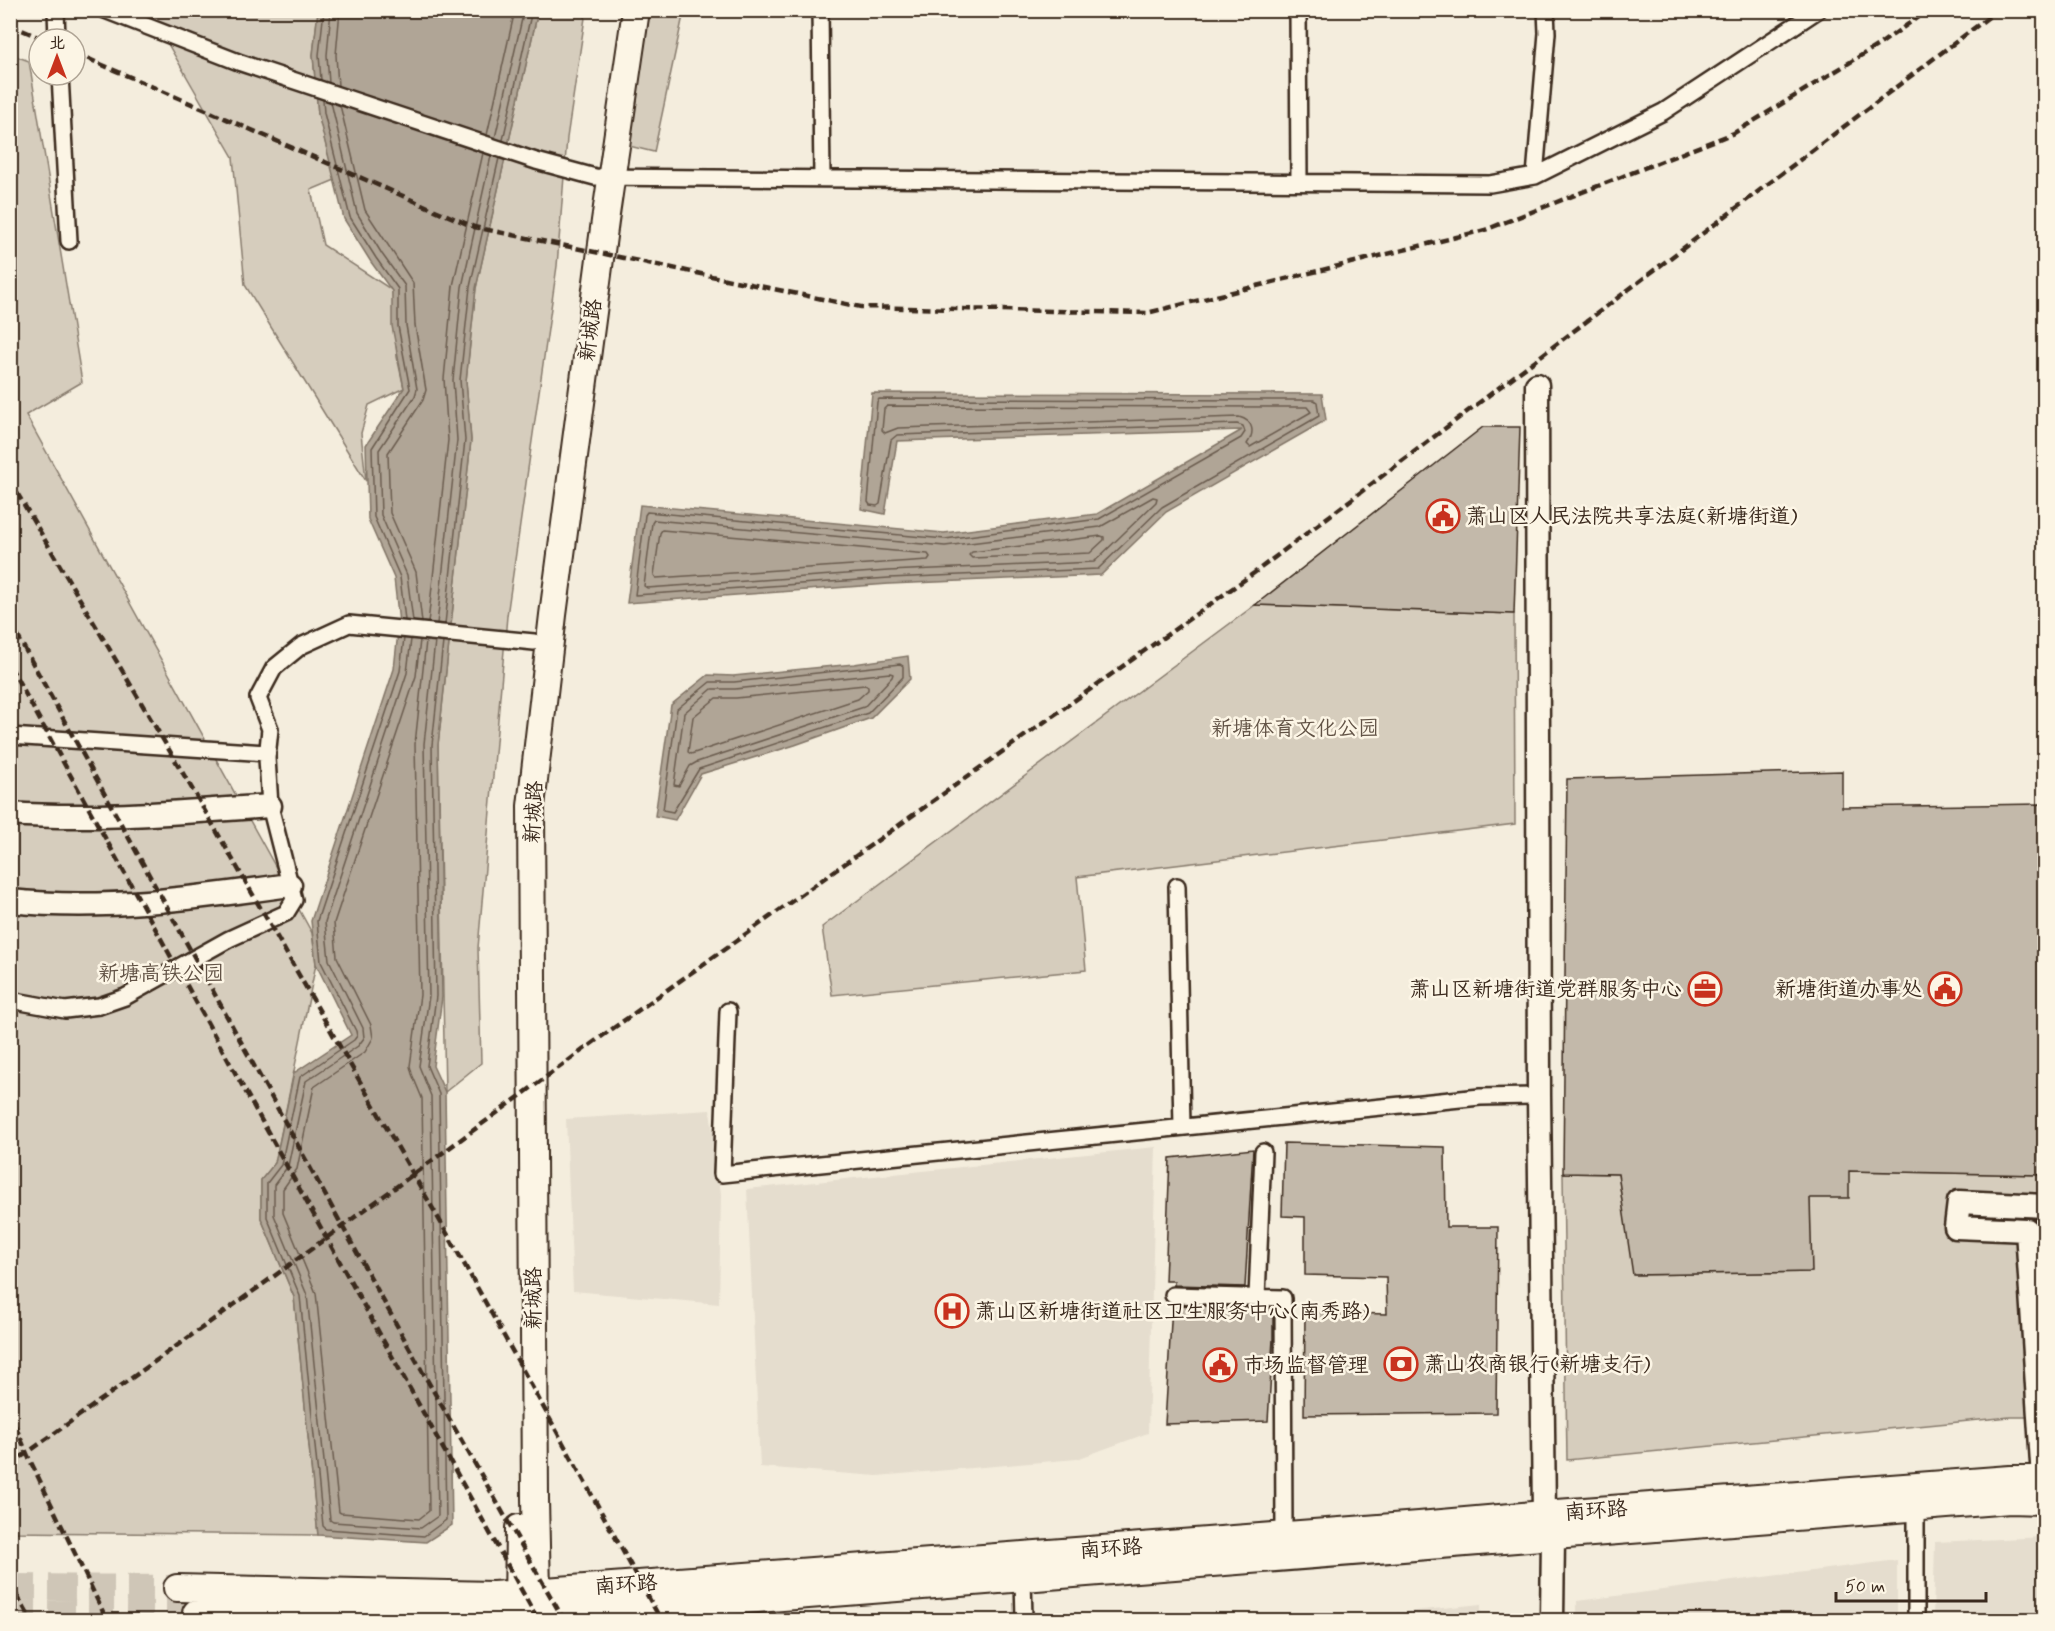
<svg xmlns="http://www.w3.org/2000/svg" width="2055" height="1631" font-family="Mynerve,'LXGW WenKai TC',sans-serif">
	<rect width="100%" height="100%" fill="#f4eddd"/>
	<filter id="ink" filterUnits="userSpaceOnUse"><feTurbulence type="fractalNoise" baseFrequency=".0167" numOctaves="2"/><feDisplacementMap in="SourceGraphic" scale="12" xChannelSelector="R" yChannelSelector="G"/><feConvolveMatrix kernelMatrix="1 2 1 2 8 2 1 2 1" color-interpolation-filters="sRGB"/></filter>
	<g filter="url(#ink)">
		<!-- built -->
		<path fill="#e5ddce" d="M710 1110 721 1194 719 1304 573 1291 566 1119Z
			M1156 1147 1148 1433 1077 1459 877 1476 760 1467 747 1189Z
			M2044 1537V1620H1933L1935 1542Z
			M1897 1560V1620H1577V1601Z
			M1481 1604V1620H1328Z"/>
		<!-- green -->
		<path fill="#d6cdbd" stroke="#887c6e" stroke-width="1.5" d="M149 11H318L313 55 318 114 335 180 311 190 323 245 392 290 397 357 404 388 369 405 361 433 366 481 245 285 233 157Z
			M538 11H586L567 138 557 266 507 616 478 948 481 1063 445 1092 438 745 471 440 466 381 476 288Z
			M650 11H684L654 152 629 146Z
			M10 54 29 61 82 382 26 415 312 933 316 964 275 1163 261 1180V1218L294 1297 318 1535 11 1532Z
			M1255 605 1514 614 1515 824 1077 877 1086 970 832 995 822 927Z
			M1849 1171 2044 1175V1417H2010L1567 1460 1563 1173 1618 1174 1634 1275 1811 1272 1810 1198Z"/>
		<!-- water -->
		<path fill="#b0a596" stroke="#817466" stroke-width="1.5" d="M318 11H538L476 288 466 381 471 440 438 745 442 997 433 1066 445 1092 452 1525 426 1542 318 1535 294 1297 261 1218V1180L275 1163 294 1073 351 1035 316 964 311 921 394 669 399 623 394 578 368 519 366 445 404 388 392 326V291L371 262 344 219 318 114 313 55Z
			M872 393 1322 394 1326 420 1166 512 1101 575 889 584 627 603 640 505 944 533 1097 514 1242 430 897 441 885 514 861 509Z
			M908 656 910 679 871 718 795 745 701 774 675 820 655 816 671 705 708 675 733 676 854 664Z"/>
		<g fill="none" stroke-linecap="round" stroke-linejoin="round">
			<!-- shore -->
			<path stroke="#6a5b4e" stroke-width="1.5" d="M321 80 319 55 324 10
				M329 83 327 55 331 10
				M338 86 336 55 340 10
				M323 100 324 113 350 217 376 258 398 289V326L410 389 372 448 374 517 400 577 405 620
				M331 102 357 213 382 254 405 286 406 325 417 389 415 396 379 450 381 515 407 575 413 621
				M340 105 365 210 413 283 415 325 426 390 423 400 388 453 390 513 416 572 422 622
				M487 135 515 10
				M495 138 524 10
				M503 140 532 10
				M879 399 1314 400 1317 402 1319 416 1162 507 1098 569 889 578 635 595 645 515 647 512 945 539 1099 519 1241 438 1245 432 1243 426 1237 424 897 435 891 440 880 504 877 506 870 505 868 502 877 402Z
				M887 406 1307 407 1311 412 1250 447 1247 444C1255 433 1254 421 1239 417L898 428 885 433 882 430 884 409Z
				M1153 497 1157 498 1156 502 1094 562 888 571 647 588 644 586 652 523 654 520 945 546 1100 527Z
				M662 530 928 554 930 557 928 560 656 578 654 575 660 533Z
				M1101 536 1104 537V540L1090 553 972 558 969 555 972 552Z
				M428 623 448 440 444 379 453 286 483 153
				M437 624 457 440 453 380 462 287 491 156
				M445 624 465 440 460 380 470 287 499 158
				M404 638 400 671 317 921 321 962 356 1031 357 1036 354 1040 300 1077 281 1165 267 1183V1217L300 1296 323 1526 326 1529 424 1536 446 1520 439 1094 427 1066 436 996 432 745 443 642
				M411 639 407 673 325 922 329 960 363 1028 364 1038 358 1046 306 1081 288 1166 274 1185V1215L307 1295 330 1520 333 1522 421 1528 438 1516 431 1096 419 1066 429 996 424 744 435 641
				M420 640 416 676 334 923 337 957 371 1025 373 1038 365 1052 314 1087 297 1169 283 1189V1213L316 1293 339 1512 341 1513 419 1519 429 1511 422 1098 412 1074 410 1066 420 995 415 744 426 641
				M900 664 903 666V677L868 713 699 769 673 812 663 810 677 709 710 682H734Z
				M890 673 893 674 892 677 864 707 697 762 690 766 679 786 674 785 684 713 712 689H735Z
				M865 685 868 687V690L858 699 691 754 688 752 693 717 716 698H736Z"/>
		</g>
		<!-- building -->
		<path fill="#c3b9aa" stroke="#3b2a1e" stroke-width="1.5" d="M1483 427H1520L1514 614 1255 605Z
			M1842 771V807L2044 804V1175L1849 1171V1198H1810L1812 1272 1633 1275 1618 1174 1563 1173 1567 779Z
			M1284 1143 1445 1147 1446 1227H1498L1496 1413 1304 1415 1305 1312 1387 1314 1386 1277 1305 1275V1217L1282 1216Z
			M1253 1149 1245 1287 1174 1285V1281H1165L1170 1158Z
			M1172 1305 1273 1308V1339L1268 1421 1165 1424Z"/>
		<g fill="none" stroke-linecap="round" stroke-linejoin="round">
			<!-- primary-tunnel -->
			<path stroke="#cfc6b7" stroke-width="26" stroke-dasharray="26 13" stroke-linecap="butt" d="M10 1587 177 1588
				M10 1611 196 1613"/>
			<!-- street casing -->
			<g stroke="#3b2a1e" stroke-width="20">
				<path id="street" d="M56 10 57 39
					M105 10 241 63 536 161 595 177 1490 184 1535 176 1663 112 1818 10
					M820 10 822 178
					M1298 10 1299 182
					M60 75 69 241
					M1535 176 1547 33 1546 10
					M10 736 267 753
					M1177 886 1182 1127
					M10 1000 65 1010 99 1006 125 997 229 939 286 913 294 900 270 806 267 758 270 729 258 698 274 668 301 646 349 624 534 642
					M728 1011 722 1174 1480 1097 1539 1096
					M1173 1295 1283 1298 1284 1535
					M1257 1297 1263 1152
					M1023 1578 1024 1620
					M1916 1620V1507"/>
			</g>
			<!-- secondary casing -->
			<g stroke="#3b2a1e" stroke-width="27">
				<path id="secondary" d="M1537 385 1539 1096 1544 1514 1553 1536 1552 1620
					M10 814C97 820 184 812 270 806
					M10 901C104 911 197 898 290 885
					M2043 1479 2027 1230 1956 1227 1959 1202 2044 1206"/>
			</g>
			<!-- primary casing -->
			<g stroke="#3b2a1e" stroke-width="30">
				<path id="primary" d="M177 1588 493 1595 1419 1525 1544 1514 2010 1479H2044
					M518 1608 519 1528
					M535 1608 537 1591 535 1499 531 806 553 615 605 221 636 10
					M196 1613 518 1618 2010 1500 2044 1501"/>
			</g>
			<!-- street -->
			<use href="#street" stroke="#fcf5e5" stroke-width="15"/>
			<!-- secondary -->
			<use href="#secondary" stroke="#fcf5e5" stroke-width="22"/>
			<!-- primary -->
			<use href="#primary" stroke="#fcf5e5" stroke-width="26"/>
			<!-- rail -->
			<path stroke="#3b2a1e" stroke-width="4.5" stroke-dasharray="9 4.5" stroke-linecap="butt" d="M10 25 43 39
				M75 53 474 227 861 307 1147 313 1485 230 1734 133 1880 44 1928 10
				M10 481 194 792 452 1242 661 1620
				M10 622 422 1371 564 1620
				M10 666 538 1620
				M10 1413 28 1456 107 1620
				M10 1465 273 1277 598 1039 1254 573 1998 10
				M10 1583 31 1620"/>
		</g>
	</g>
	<!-- icons -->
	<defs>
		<g id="civic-ring" transform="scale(1.725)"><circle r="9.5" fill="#fcf5e5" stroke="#c8321e" stroke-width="1.5"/><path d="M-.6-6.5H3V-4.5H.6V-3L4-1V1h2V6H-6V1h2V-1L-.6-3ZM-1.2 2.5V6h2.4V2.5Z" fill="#c8321e"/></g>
		<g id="office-ring" transform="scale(1.725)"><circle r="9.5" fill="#fcf5e5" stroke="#c8321e" stroke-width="1.5"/><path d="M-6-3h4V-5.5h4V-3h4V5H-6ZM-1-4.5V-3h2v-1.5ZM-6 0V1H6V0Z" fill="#c8321e"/></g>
		<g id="hospital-ring" transform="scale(1.725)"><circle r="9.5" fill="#fcf5e5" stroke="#c8321e" stroke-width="1.5"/><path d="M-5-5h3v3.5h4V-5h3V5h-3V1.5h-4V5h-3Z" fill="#c8321e"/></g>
		<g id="bank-ring" transform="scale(1.725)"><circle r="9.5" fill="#fcf5e5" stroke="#c8321e" stroke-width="1.5"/><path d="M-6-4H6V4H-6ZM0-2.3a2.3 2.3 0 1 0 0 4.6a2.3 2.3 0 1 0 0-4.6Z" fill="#c8321e"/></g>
	</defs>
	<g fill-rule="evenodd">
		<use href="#civic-ring" x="1443" y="516"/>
		<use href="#office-ring" x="1705" y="989"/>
		<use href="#civic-ring" x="1945" y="989"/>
		<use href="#hospital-ring" x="952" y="1311"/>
		<use href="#bank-ring" x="1401" y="1364"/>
		<use href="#civic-ring" x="1220" y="1365"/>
	</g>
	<g text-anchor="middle" stroke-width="5" stroke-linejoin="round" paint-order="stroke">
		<!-- street labels -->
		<g font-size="21" fill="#3b2a1e" stroke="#fcf5e5">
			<text transform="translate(590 330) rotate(-83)" y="7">新城路</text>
			<text transform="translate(533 812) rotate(-87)" y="7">新城路</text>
			<text transform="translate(533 1298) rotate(-90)" y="7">新城路</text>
			<text transform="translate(1596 1510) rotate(-4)" y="7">南环路</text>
			<text transform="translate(1111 1548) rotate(-4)" y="7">南环路</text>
			<text transform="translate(626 1584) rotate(-4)" y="7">南环路</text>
		</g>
		<!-- poi labels -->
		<g font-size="21" fill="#3b2a1e" stroke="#fcf5e5" text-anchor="start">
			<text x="1466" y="523">萧山区人民法院共享法庭(新塘街道)</text>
			<text x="1682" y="996" text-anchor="end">萧山区新塘街道党群服务中心</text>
			<text x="1922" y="996" text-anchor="end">新塘街道办事处</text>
			<text x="975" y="1318">萧山区新塘街道社区卫生服务中心(南秀路)</text>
			<text x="1424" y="1371">萧山农商银行(新塘支行)</text>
			<text x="1243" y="1372">市场监督管理</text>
		</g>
		<!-- park labels -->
		<g font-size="21" fill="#625346" stroke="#fcf5e5">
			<text x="1295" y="735">新塘体育文化公园</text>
			<text x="161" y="980">新塘高铁公园</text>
		</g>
	</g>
	<!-- margin -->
	<rect width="2055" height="1631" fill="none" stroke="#fcf5e5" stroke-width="36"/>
	<rect x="18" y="18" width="2019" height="1595" fill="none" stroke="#3b2a1e" stroke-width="2" filter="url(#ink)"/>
	<!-- north arrow -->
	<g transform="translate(57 57)"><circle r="28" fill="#fcf5e5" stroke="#afa495" stroke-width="1.5"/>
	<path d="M0-4.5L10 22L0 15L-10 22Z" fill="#c8321e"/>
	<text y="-9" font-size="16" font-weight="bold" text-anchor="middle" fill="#3b2a1e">北</text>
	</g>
	<!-- scale -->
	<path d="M1836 1592v9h150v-9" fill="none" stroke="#3b2a1e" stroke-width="3"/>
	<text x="1845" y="1592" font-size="18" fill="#3b2a1e" stroke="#fcf5e5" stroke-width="4.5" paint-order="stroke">50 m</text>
</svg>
